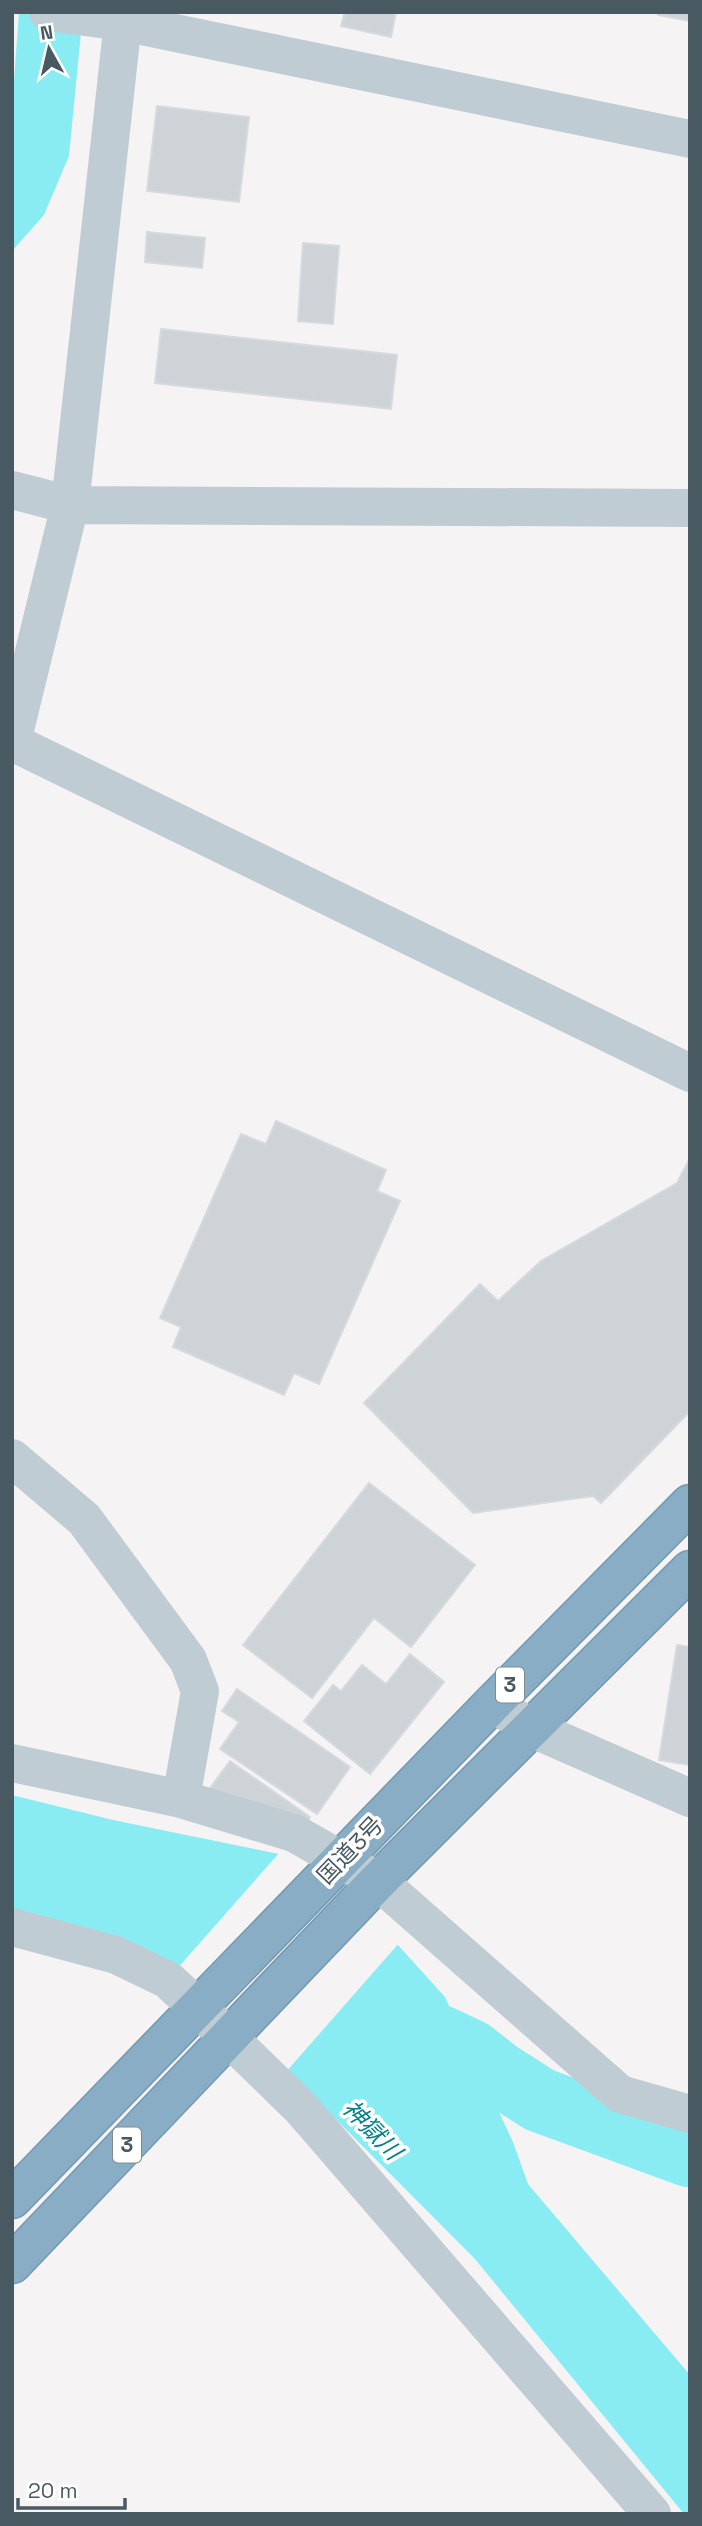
<svg xmlns="http://www.w3.org/2000/svg" width="702" height="2526" font-family="'Space Grotesk','Noto Sans JP',sans-serif">
	<rect width="100%" height="100%" fill="#f5f3f3"/>
	<!-- water -->
	<path fill="#8aecf3" d="M19 12H83L69 156 44 215 12 251V108Z
		M12 1795 113 1820 279 1854 369 1913 445 1997 513 2142 528 2184 690 2375V2514H684L475 2259 251 2034 12 1921Z"/>
	<!-- pier -->
	<path fill="#f5f3f3" d="M281 1851 371 1910 400 1942 285 2073 176 1970Z"/>
	<g fill="none" stroke-linecap="round" stroke-linejoin="round">
		<!-- river -->
		<path stroke="#8aecf3" stroke-width="65" d="M386 2024 439 2037 471 2052 499 2074 540 2100 690 2155"/>
	</g>
	<!-- building -->
	<path fill="#ced3d8" stroke="#d6dade" stroke-width="2" d="M345 12H396L391 37 341 26Z
		M658 12H690V21L658 15Z
		M157 106 249 117 239 202 147 191Z
		M147 232 205 238 202 268 145 262Z
		M303 243 339 246 333 324 298 321Z
		M161 329 397 355 391 409 155 383Z
		M276 1121 386 1170 377 1191 400 1201 319 1384 294 1373 284 1395 173 1347 181 1327 160 1318 241 1134 266 1144Z
		M690 1158V1411L601 1503 593 1496 473 1513 364 1403 480 1284 498 1301 541 1261 677 1183Z
		M369 1483 475 1565 411 1647 374 1618 312 1698 243 1645Z
		M677 1645 690 1647V1765L659 1760Z
		M410 1654 444 1682 370 1774 304 1721 333 1685 341 1691 362 1665 386 1684Z
		M237 1689 350 1767 317 1814 220 1749 239 1722 222 1711Z
		M230 1761 310 1817 306 1824 208 1791Z"/>
	<g fill="none" stroke-linecap="round" stroke-linejoin="round">
		<!-- highway casing -->
		<g stroke="#7399b0" stroke-width="41">
			<path id="highway" d="M12 2199 493 1703 690 1504
				M12 2264 378 1881 690 1570"/>
		</g>
		<!-- minor -->
		<path stroke="#c0ccd3" stroke-width="38" d="M48 12 122 22 690 139
			M12 490 70 505 690 508
			M12 742 690 1073
			M12 742 70 505 124 12
			M12 1458 84 1519 188 1660 200 1691 181 1799
			M493 1703 531 1728 690 1798
			M12 1763 181 1799 294 1833 378 1881 620 2094 690 2114
			M12 1927 116 1955 168 1980 197 2007 301 2108 652 2514"/>
		<!-- highway -->
		<use href="#highway" stroke="#88adc4" stroke-width="38"/>
	</g>
	<g text-anchor="middle" stroke-width="7" stroke-linejoin="round" paint-order="stroke">
		<!-- shield labels -->
		<g fill="#fff" stroke="#7f8b91" stroke-width="2">
			<rect x="496" y="1667.5" width="28" height="35" rx="5"/>
			<rect x="113" y="2127.5" width="28" height="35" rx="5"/>
		</g>
		<g font-size="21" font-weight="bold" fill="#485962">
			<text x="510" y="1692">3</text>
			<text x="127" y="2152">3</text>
		</g>
		<!-- street labels -->
		<g font-size="23" fill="#485962" stroke="#fff">
			<text transform="translate(350 1850) rotate(-46)" y="8">国道3号</text>
		</g>
		<!-- water labels -->
		<g font-size="24" font-style="italic" fill="#068089" stroke="#fff">
			<text transform="translate(372 2130) rotate(46)" y="8">神獄川</text>
		</g>
	</g>
	<!-- border -->
	<rect width="702" height="2526" fill="none" stroke="#485962" stroke-width="28"/>
	<!-- north arrow -->
	<g transform="translate(49 49) rotate(352)" stroke="#ffffff" stroke-width="5" paint-order="stroke">
	<path d="M0-5L12 26L0 18L-12 26Z" fill="#485962"/>
	<text y="-10" font-size="19" font-weight="bold" text-anchor="middle" fill="#485962">N</text>
	</g>
	<!-- scale -->
	<path d="M18 2498v10h107v-10" fill="none" stroke="#485962" stroke-width="3.5"/>
	<text x="28" y="2498" font-size="21" fill="#485962" stroke="#ffffff" stroke-width="5" paint-order="stroke">20 m</text>
</svg>
